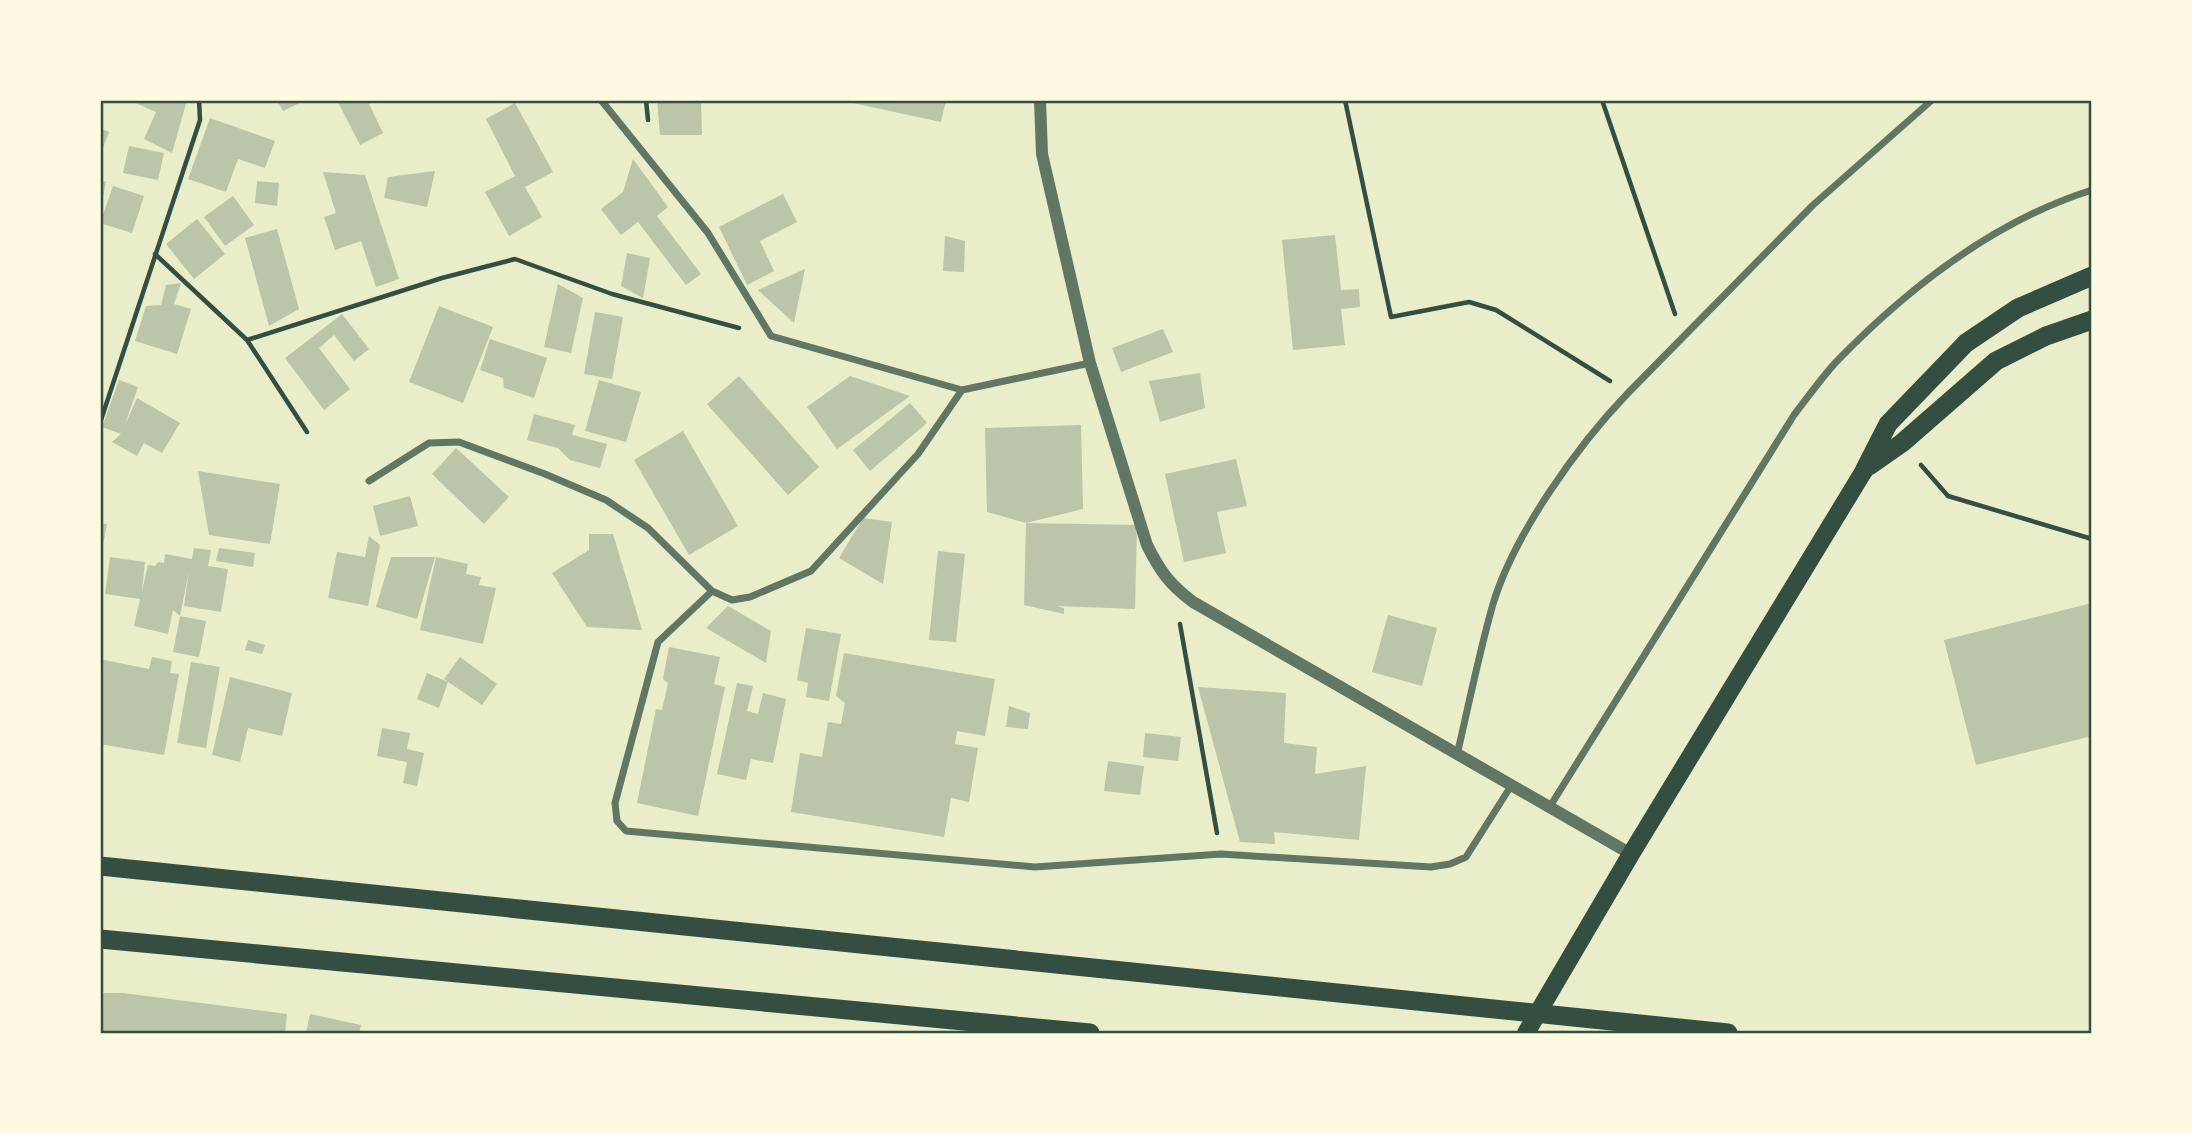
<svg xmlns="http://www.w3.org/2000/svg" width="2192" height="1133" font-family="'Source Sans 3',sans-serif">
	<rect width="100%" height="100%" fill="#e9edc9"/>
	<!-- building -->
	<path fill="#bcc5a7" d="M129 100H187L172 153 144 139 156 112Z
		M277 100H306L283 111Z
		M337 100H367L383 133 360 145Z
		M657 100H701L702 135H660Z
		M839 100H946L941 122Z
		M515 103 553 172 525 187 542 217 509 236 485 192 515 176 486 119Z
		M210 118 275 141 265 168 238 159 226 192 188 179Z
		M100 128 109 132 100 156Z
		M129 146 164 153 158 180 123 173Z
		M633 159 668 207 657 216 701 274 686 285 638 222 621 235 601 209 623 192Z
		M435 171 427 207 384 198 388 177Z
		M323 172 365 175 399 279 376 287 361 241 335 250 324 217 336 213Z
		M100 180 106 182 101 206H100Z
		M257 181 279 183 277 206 255 203Z
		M113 186 144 196 132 233 100 223Z
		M783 194 797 222 760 241 774 271 747 285 719 227Z
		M233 196 254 225 225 246 204 217Z
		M197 219 225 254 194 279 166 244Z
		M277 229 299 309 269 326 245 238Z
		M1335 235 1341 290 1359 289 1360 307 1341 309 1345 345 1293 350 1282 240Z
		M945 236 965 241 964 272 943 271Z
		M627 253 650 258 643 298 621 286Z
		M805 269 794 323 758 290Z
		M181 283 174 304 191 309 177 354 135 341 146 306 161 305 166 285Z
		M558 284 583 298 571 353 544 347Z
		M439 306 493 327 463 403 409 382Z
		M595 312 623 317 612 379 584 374Z
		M342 314 369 349 354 361 334 335 319 348 350 389 324 410 285 358Z
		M1163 329 1173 352 1121 372 1112 348Z
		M490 339 547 358 534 398 504 388 503 378 480 370Z
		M1200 373 1205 408 1160 422 1149 381Z
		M739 376 819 467 788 495 707 404Z
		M850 376 910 396 837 449 807 407Z
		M119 380 138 387 124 427 137 398 180 423 162 453 144 443 137 456 112 442 121 434 102 427Z
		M599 380 641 392 626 442 585 431Z
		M910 403 927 423 870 471 853 450Z
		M534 414 575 425 572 435 607 444 600 468 570 460 558 448 527 440Z
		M1081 425 1083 509 1026 523 1137 525 1135 609 1057 606 1064 608V614L1024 605 1026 523 987 512 985 428Z
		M683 431 738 526 689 555 634 460Z
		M456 448 509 497 484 524 432 474Z
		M1236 459 1247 506 1217 512 1226 553 1184 562 1165 474Z
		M198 471 280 484 270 544 209 535Z
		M410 496 418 526 380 536 373 506Z
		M863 518 892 522 883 584 839 558Z
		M100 523 107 524 101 555H100Z
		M589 534H613L642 630 587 627 552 573 589 550Z
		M369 536 380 545 368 606 328 598 337 552 365 557Z
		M194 548 211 550 208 566 228 569 221 612 184 606 189 571 180 616 173 610 168 634 134 626 140 599 105 594 110 557 145 562 142 591 148 565 155 566 158 562 164 563 165 554 192 559Z
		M219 548 255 553 253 567 216 561Z
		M938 551 965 554 956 642 929 640Z
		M391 557H435L417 619 376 607Z
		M436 557 468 564 466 574 481 577 479 585 496 588 483 644 420 630Z
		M2092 603V736L1976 765 1944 640Z
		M728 606 771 631 766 663 706 628Z
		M1388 615 1437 628 1422 686 1372 672Z
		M180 616 206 621 199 657 173 652Z
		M806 628 841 634 829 701 806 697 808 683 797 680Z
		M248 640 265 645 262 654 245 650Z
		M669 647 720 657 714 684 725 687 698 816 637 803 656 709 662 710 668 683 663 679Z
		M844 653 995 679 985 736 957 731 955 744 978 748 969 802 951 798 944 837 791 812 800 753 822 757 828 722 841 724 845 703 836 696Z
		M152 657 172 661 170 673 179 674 164 755 100 744V659L149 669Z
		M460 657 497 684 482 705 444 679Z
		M191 662 220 667 206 748 177 743Z
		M427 673 448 682 439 708 417 699Z
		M230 677 292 693 282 736 248 728 240 762 212 755Z
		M737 683 753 686 747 711 758 714 763 693 786 699 773 763 751 759 746 780 717 774Z
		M1198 687 1286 693 1284 743 1317 747 1315 774 1366 766 1359 840 1274 832 1275 844 1240 842Z
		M1009 706 1030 713 1028 729 1006 727Z
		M382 728 410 733 407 749 424 753 417 786 403 783 407 762 377 756Z
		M1145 733 1181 737 1178 761 1143 757Z
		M1108 761 1144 766 1140 795 1104 791Z
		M100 993H123L287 1014 285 1033H100Z
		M310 1014 361 1025 359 1033H306Z"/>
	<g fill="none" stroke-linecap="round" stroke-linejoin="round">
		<!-- path -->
		<path stroke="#344e41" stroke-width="4.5" d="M646 100 648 120
			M1345 100 1391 317 1469 302 1496 310 1610 381
			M1602 100 1675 314
			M155 254 247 340 442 278 515 259 612 294 739 328
			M247 340 307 432
			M100 423 200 120 199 100
			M1921 465 1948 496 2092 539
			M1180 624 1217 833"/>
		<!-- minor -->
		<path stroke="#617663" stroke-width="7" d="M601 100 708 233 771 336 962 390 1090 363
			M369 481 429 443 459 442 545 474 606 500 648 528 712 591 732 600 750 597 811 571 918 454 962 390
			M712 591 658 642 615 803 617 821 626 831 1035 867 1221 854 1431 867 1450 864 1466 857 1511 786
			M1457 755C1469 704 1479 653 1493 604 1514 534 1578 445 1628 393L1813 205 1932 100
			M1549 808 1794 415C1808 397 1822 377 1837 361 1908 288 1994 221 2092 190"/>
		<!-- tertiary -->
		<path stroke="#617663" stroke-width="12" d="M1040 100 1042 154 1090 363 1147 545C1160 571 1169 584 1193 602L1631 854"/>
		<!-- primary -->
		<path stroke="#344e41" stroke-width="18" d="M1526 1033 1631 854 1865 469"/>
		<!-- trunk -->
		<path stroke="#344e41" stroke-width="19" d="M1869 466 1902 443 1996 361 2046 336 2092 320
			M1865 469 1888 424 1966 343 2018 308 2092 276
			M100 866 1728 1033
			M100 939 1090 1033"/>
	</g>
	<!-- border -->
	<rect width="2192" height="1133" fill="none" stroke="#fefae0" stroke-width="203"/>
	<rect x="102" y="102" width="1988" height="930" fill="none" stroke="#344e41" stroke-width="2.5"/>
</svg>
